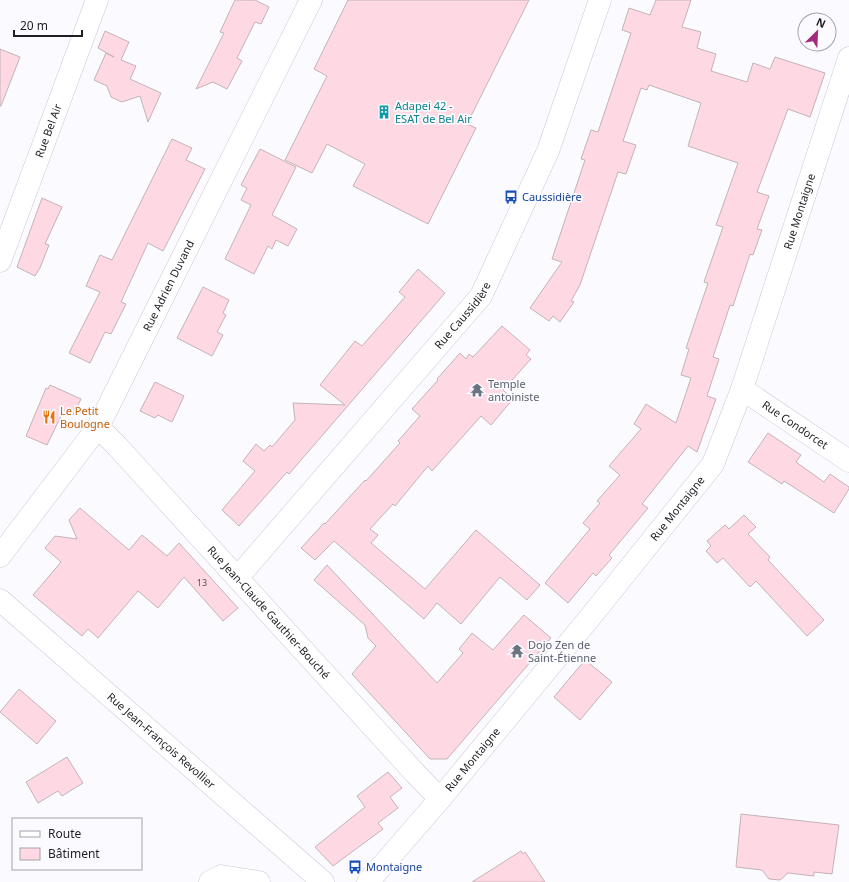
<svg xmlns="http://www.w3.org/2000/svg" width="849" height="882" font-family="'Noto Sans',sans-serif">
	<rect width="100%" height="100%" fill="#fbfbff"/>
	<!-- building -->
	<path fill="#fed9e4" stroke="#c4b2b7" d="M235 0H255L269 7 261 24 255 22 237 58 242 61 227 89 213 82 196 89 224 33 220 32Z
		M348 0H529L467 124 476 128 428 224 353 186 365 164 327 144 312 173 285 160 327 76 314 69Z
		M656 0H691L682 27 701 32 697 48 716 54 711 71 747 82 753 63 770 69 775 57 825 73 810 117 788 109 757 192 769 196 757 229 762 230 753 255 750 254 733 306 730 305 713 357 719 359 707 396 716 399 697 452 688 446 642 504 648 508 609 555 612 558 596 576 593 573 568 603 545 583 590 529 583 523 600 503 597 501 620 475 609 466 641 429 634 424 646 404 676 423 691 378 681 375 689 349 686 348 708 283 704 282 723 227 716 225 738 163 688 146 701 103 649 85 647 90 641 88 623 141 636 145 626 174 618 172 580 285 571 301 574 302 560 322 553 316 549 321 530 308 562 262 552 259 585 160 581 159 591 130 598 132 631 33 622 30 629 8 650 15Z
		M105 31 129 42 121 60 136 66 130 79 161 93 148 122 140 96 122 102 111 97 107 86 94 80 106 53 114 57 98 48Z
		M0 49 20 57 1 106H0Z
		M172 139 192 148 186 160 205 169 163 251 148 243 121 302 126 304 111 334 105 332 90 363 69 353 100 292 86 286 100 255 112 260Z
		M260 149 296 167 272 215 297 229 288 246 276 240 272 249 268 246 254 274 225 259 251 205 241 200 247 188 241 185Z
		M42 198 62 207 45 244 49 245 40 268 35 276 17 267Z
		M418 269 445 293 289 474 287 472 239 526 222 510 255 471 243 461 256 444 264 451 270 445 272 447 295 420 293 403 345 405 320 385 355 341 362 346 405 297 399 292Z
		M203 287 229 300 223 313 226 315 217 332 223 335 212 356 177 338Z
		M502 326 530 350 526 355 531 359 503 390 513 399 491 425 481 416 432 471 428 466 395 506 393 504 370 529 378 535 371 543 425 589 476 530 540 585 527 600 500 577 461 624 437 603 424 619 334 541 315 560 301 548 324 523 325 524 365 480 366 481 400 443 398 441 420 416 412 409 438 380 437 379 460 353 466 359 469 354 473 357Z
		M155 382 184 396 172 422 158 415 155 418 140 411Z
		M50 385 81 399 73 415 64 410 47 445 26 436 46 388 48 389Z
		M768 433 801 455 796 462 824 482 830 474 849 487V489L834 513 784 481 782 484 748 462Z
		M80 508 129 550 142 535 167 556 179 543 238 608 223 621 184 577 158 608 138 591 98 638 88 629 82 636 33 595 61 562 45 548 55 536 77 539 69 520Z
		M744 515 756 527 748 534 770 557 768 560 824 620 807 636 756 581 750 587 723 558 717 563 706 551 711 546 707 541 725 525 729 529Z
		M327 565 437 683 463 653 459 649 472 633 493 650 524 615 551 638 447 759H430L352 674 376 646 368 638 365 625 314 580Z
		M585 660 612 682 580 720 554 697Z
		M19 689 56 721 37 744 0 712Z
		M67 757 83 783 62 796 58 791 38 803 26 782Z
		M388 772 402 788 390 797 398 808 378 823 383 829 333 866 315 847 365 807 357 796Z
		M741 814 839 825 832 874 814 872V876L788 873 780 880 769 879 762 870 736 867Z
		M521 851 523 854 525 852 545 882H472Z"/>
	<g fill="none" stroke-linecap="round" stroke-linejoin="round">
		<!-- minor casing -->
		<g stroke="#c9c7d8" stroke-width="23">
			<g id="minor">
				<path id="s1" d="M0 261 97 0"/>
				<path id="s2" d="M742 389 849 461"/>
				<path id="s3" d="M98 427 117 446 415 773 440 799"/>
				<path id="s4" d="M0 556 98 427 311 0"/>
				<path id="s5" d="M238 577 481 296 548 151 600 0"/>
				<path id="s6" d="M0 600 323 882"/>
				<path d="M210 882 221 876 259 882"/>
				<path id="s7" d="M368 882 440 799 592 615 713 464 742 389 849 58"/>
			</g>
		</g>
		<!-- minor -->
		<use href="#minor" stroke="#fff" stroke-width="22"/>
	</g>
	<!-- icons -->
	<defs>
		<g id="building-bare" transform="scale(1.08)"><path d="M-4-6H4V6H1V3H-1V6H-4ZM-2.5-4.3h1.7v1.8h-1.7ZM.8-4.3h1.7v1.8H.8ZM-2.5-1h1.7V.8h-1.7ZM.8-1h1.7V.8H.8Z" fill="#0f9aa8" stroke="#fbfbff" stroke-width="2.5" paint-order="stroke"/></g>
		<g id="bus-bare" transform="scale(1.08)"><path d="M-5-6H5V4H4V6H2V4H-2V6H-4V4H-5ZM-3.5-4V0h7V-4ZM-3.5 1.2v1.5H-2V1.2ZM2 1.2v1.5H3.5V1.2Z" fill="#1a4fb4" stroke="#fbfbff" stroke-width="2.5" paint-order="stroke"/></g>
		<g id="temple-bare" transform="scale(1.08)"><path d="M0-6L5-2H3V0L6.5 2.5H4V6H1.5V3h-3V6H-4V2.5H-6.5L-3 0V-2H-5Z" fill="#6b7280" stroke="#fbfbff" stroke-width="2.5" paint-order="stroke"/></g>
		<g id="restaurant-bare" transform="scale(1.08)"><path d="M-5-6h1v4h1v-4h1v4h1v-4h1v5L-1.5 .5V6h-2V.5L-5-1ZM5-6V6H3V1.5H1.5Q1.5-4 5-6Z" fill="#e8710a" stroke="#fbfbff" stroke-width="2.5" paint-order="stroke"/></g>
	</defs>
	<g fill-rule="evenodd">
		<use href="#building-bare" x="384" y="112"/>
		<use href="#bus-bare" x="511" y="197"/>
		<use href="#temple-bare" x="477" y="390"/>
		<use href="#restaurant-bare" x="49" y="417"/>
		<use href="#temple-bare" x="517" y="651"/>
		<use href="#bus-bare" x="355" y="867"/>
	</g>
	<g text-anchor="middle" stroke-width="3.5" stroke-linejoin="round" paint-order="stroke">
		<!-- number labels -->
		<g font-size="9" fill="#574d54">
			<text x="202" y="586">13</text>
		</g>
		<!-- culture labels -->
		<g font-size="11" fill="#0d838f" stroke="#fbfbff" text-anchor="start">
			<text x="395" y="110">Adapei 42 -<tspan x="395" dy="13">ESAT de Bel Air</tspan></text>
		</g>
		<!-- street labels -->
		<g font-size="11" fill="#1f1e24" stroke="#fbfbff">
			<text dy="4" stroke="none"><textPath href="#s1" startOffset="139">Rue Bel Air</textPath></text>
			<text dy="4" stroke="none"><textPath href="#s7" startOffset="809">Rue Montaigne</textPath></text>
			<text dy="4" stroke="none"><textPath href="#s4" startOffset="320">Rue Adrien Duvand</textPath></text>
			<text dy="4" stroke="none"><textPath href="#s5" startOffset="345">Rue Caussidière</textPath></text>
			<text dy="4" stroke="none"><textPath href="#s2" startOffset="64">Rue Condorcet</textPath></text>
			<text dy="4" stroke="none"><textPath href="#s7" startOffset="485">Rue Montaigne</textPath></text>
			<text dy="4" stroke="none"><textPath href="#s3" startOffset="252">Rue Jean-Claude Gauthier-Bouché</textPath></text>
			<text dy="4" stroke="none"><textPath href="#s6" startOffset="214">Rue Jean-François Revollier</textPath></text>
			<text dy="4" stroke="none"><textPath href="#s7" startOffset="161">Rue Montaigne</textPath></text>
		</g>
		<!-- transit labels -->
		<g font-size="11" fill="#164399" stroke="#fbfbff" text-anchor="start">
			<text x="522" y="201">Caussidière</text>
			<text x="366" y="871">Montaigne</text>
		</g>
		<!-- worship labels -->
		<g font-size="11" fill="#5b616d" stroke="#fbfbff" text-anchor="start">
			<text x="488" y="388">Temple<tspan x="488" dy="13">antoiniste</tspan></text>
			<text x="528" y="649">Dojo Zen de<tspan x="528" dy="13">Saint-Étienne</tspan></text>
		</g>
		<!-- food labels -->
		<g font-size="11" fill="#c56008" stroke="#fbfbff" text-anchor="start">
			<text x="60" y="415">Le Petit<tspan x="60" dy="13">Boulogne</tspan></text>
		</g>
	</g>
	<!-- legend -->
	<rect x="12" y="818" width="130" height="52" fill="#fbfbff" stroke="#a3a3a7"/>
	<rect x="20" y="831" width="20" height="6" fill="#ffffff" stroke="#a3a3a7"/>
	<text x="48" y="838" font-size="12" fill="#1f1e24">Route</text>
	<rect x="20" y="848" width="20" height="12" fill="#fed9e4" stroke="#a3a3a7"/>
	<text x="48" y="858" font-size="12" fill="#1f1e24">Bâtiment</text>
	<!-- north arrow -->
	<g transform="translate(817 32) rotate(24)"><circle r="19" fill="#fbfbff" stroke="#a3a3a7"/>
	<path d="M0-3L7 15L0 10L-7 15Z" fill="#a42a80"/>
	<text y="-6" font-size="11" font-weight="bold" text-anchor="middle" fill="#1f1e24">N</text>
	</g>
	<!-- scale -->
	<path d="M14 30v6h68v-6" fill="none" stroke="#1f1e24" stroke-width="2"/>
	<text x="20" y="30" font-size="12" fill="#1f1e24" stroke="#fbfbff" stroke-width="3" paint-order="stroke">20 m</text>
</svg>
